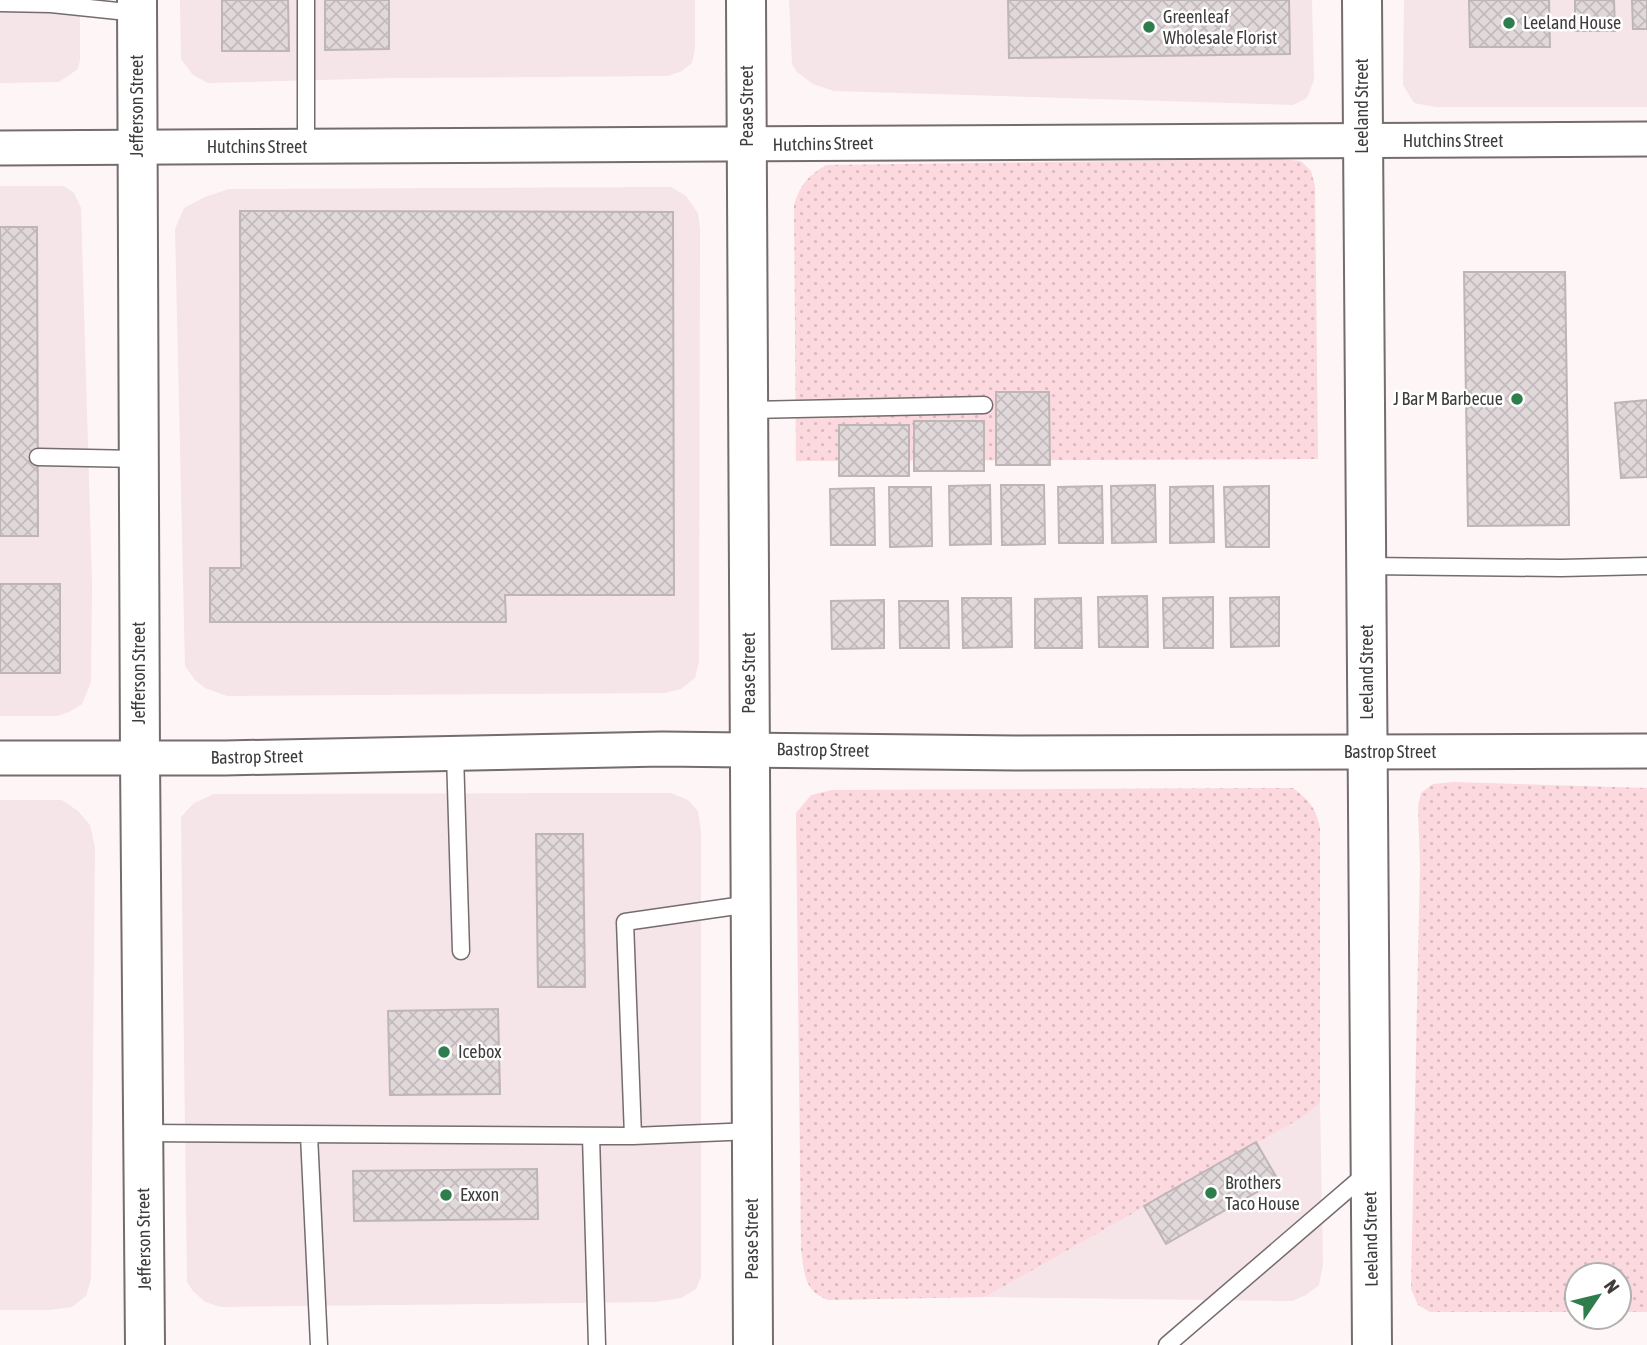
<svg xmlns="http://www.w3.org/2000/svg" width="1647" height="1345" font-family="'Asap Condensed',sans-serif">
	<defs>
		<pattern id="grass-dots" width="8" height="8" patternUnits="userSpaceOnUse" patternTransform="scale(1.75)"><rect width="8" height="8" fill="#fcd8df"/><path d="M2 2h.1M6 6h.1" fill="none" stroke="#d9bac0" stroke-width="1.8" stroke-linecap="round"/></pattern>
		<pattern id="building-cross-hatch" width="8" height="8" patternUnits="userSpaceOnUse" patternTransform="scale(1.75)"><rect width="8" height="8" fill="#e1d8da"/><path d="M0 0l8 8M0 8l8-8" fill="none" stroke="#c2babc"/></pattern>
	</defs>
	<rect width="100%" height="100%" fill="#fef5f6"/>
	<!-- built -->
	<path fill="#f5e4e8" d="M0 0H80V60L78 69 59 82 0 83Z
		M180 0H695V48L692 63 682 71 668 76 395 78 208 83 193 75 181 59Z
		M789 0H1312L1314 80 1307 98 1293 105 834 91 813 84 797 72 792 64Z
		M1404 0H1647V107H1436L1414 103 1403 85Z
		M0 186H64L74 193 81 208 92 583 91 682 82 704 69 712 57 716H0Z
		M671 187 686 196 698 213 700 229 699 661 695 678 681 689 665 693 227 696 205 688 195 680 185 666 175 229 184 208 205 197 229 189Z
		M671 793 688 800 698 811 701 832V1277L696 1289 681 1298 655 1302 221 1307 205 1302 193 1291 187 1282 181 817 194 803 214 794Z
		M0 800H62L78 811 90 825 95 847 91 1279 86 1296 72 1307 50 1310H0Z
		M1320 1103 1323 1265 1319 1285 1306 1295 1292 1301 985 1297 1303 1117Z"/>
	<!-- grass -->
	<path fill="url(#grass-dots)" d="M1281 159 1301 161 1311 171 1315 186 1318 459 796 461 794 205C800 185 809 175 826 165Z
		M1454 782 1647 788V1312H1619V1275H1577V1312H1430L1418 1305 1411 1289 1420 865 1418 807 1421 793 1433 784Z
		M1293 788C1309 800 1316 808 1320 828V1103L1303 1117 985 1297 828 1300C803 1290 805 1274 801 1250L796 813 811 795 832 790Z"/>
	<!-- building -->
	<path fill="url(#building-cross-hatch)" stroke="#beb5b7" stroke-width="2" d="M222 0H288L289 51H222Z
		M325 0H389V49L325 50Z
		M1008 0H1289L1290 54 1009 58Z
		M1469 0H1549L1550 47H1470Z
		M1575 0H1614L1615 31H1575Z
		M1632 0H1647V29H1633Z
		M240 211 673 212 674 595H505L506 622H210V568H241Z
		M0 227H37L38 536H0Z
		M1464 272H1565L1569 525 1468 526Z
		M996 392H1049L1050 465H996Z
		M1647 400V477L1621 478 1615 403Z
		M914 421H984V471H914Z
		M839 425H909V476H839Z
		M990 485 991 544 950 545 949 486Z
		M1001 485H1044L1045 544 1002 545Z
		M1155 485 1156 542 1112 543 1111 486Z
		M1102 486 1103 543H1059L1058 487Z
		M1213 486 1214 542 1170 543V487Z
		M1269 486V547H1226L1224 487Z
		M889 487H931L932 546 890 547Z
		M874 488 875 545H831L830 489Z
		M0 584H60V673H0Z
		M1147 596 1148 647H1099L1098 597Z
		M1213 597V648H1164L1163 598Z
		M1279 597V646L1231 647 1230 598Z
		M962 598H1011L1012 647 963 648Z
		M1081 598 1082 648H1035V599Z
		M884 600V648L832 649 831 601Z
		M899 601H948L949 648H900Z
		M536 834H583L585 987H538Z
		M498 1009 500 1094 390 1095 388 1011Z
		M1256 1142 1278 1180 1166 1244 1144 1206Z
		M537 1169 538 1219 354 1221 353 1171Z"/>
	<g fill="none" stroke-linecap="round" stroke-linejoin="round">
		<!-- service casing -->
		<g stroke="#746c6d" stroke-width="19">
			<path id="service" d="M306 0V147
				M0 3 51 4 137 13
				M748 410 984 405
				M38 457 138 459
				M1366 566 1561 568 1647 566
				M455 754 461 951
				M750 904 625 922 633 1136 752 1131
				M143 1133 633 1136
				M309 1135 319 1345
				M591 1136 597 1345
				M1167 1345 1367 1173"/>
		</g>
		<!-- minor casing -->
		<g stroke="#746c6d" stroke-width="37">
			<path id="minor" d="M0 148 1647 139
				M0 758H225L662 749 1016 753 1647 751"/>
		</g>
		<!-- tertiary casing -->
		<g stroke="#746c6d" stroke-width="42">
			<path id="tertiary" d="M137 0 140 758 145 1345
				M746 0 753 1345"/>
		</g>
		<!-- secondary casing -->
		<g stroke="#746c6d" stroke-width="42">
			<path id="secondary" d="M1362 0 1372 1345"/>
		</g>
		<!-- service -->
		<use href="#service" stroke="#fff" stroke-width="16"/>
		<!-- minor -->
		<use href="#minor" stroke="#fff" stroke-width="33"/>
		<!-- tertiary -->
		<use href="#tertiary" stroke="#fff" stroke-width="38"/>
		<!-- secondary -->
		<use href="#secondary" stroke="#fff" stroke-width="38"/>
	</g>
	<!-- markers -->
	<g fill="#2d7d4d" stroke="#fff" stroke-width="2.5">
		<circle cx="1509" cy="23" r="7"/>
		<circle cx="1149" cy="27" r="7"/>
		<circle cx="1517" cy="399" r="7"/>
		<circle cx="444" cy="1052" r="7"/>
		<circle cx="1211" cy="1193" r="7"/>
		<circle cx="446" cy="1195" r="7"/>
	</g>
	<g text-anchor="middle" stroke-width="5" stroke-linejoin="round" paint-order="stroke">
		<!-- poi labels -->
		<g font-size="18" fill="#3f3c3c" stroke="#fff" text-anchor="start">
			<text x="1163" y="23">Greenleaf<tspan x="1163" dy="21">Wholesale Florist</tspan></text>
			<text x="1523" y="29">Leeland House</text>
			<text x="1503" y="405" text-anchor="end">J Bar M Barbecue</text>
			<text x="458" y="1058">Icebox</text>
			<text x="1225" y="1189">Brothers<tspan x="1225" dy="21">Taco House</tspan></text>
			<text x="460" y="1201">Exxon</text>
		</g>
		<!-- street labels -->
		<g font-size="18" fill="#3f3c3c" stroke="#fff">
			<text transform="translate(137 106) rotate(-90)" y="6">Jefferson Street</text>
			<text transform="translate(747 106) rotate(-90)" y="6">Pease Street</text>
			<text transform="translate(1362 106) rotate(-90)" y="6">Leeland Street</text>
			<text x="1453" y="147">Hutchins Street</text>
			<text transform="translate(823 144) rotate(-1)" y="6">Hutchins Street</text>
			<text x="257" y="153">Hutchins Street</text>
			<text transform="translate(1367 672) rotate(-90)" y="6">Leeland Street</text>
			<text transform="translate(139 673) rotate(-90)" y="6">Jefferson Street</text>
			<text transform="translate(749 673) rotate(-90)" y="6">Pease Street</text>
			<text transform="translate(823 750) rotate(1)" y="6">Bastrop Street</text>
			<text x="1390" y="758">Bastrop Street</text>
			<text transform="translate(257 757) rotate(-1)" y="6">Bastrop Street</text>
			<text transform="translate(144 1239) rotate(-91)" y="6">Jefferson Street</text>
			<text transform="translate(752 1239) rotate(-90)" y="6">Pease Street</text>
			<text transform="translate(1371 1239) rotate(-91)" y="6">Leeland Street</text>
		</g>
	</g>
	<!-- north arrow -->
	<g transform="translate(1598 1296) rotate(55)"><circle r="33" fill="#ffffff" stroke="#b2b1b1" stroke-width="2"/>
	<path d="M0-5L12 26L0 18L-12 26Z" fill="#2d7d4d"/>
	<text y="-10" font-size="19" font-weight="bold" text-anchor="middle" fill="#3f3c3c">N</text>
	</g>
</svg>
